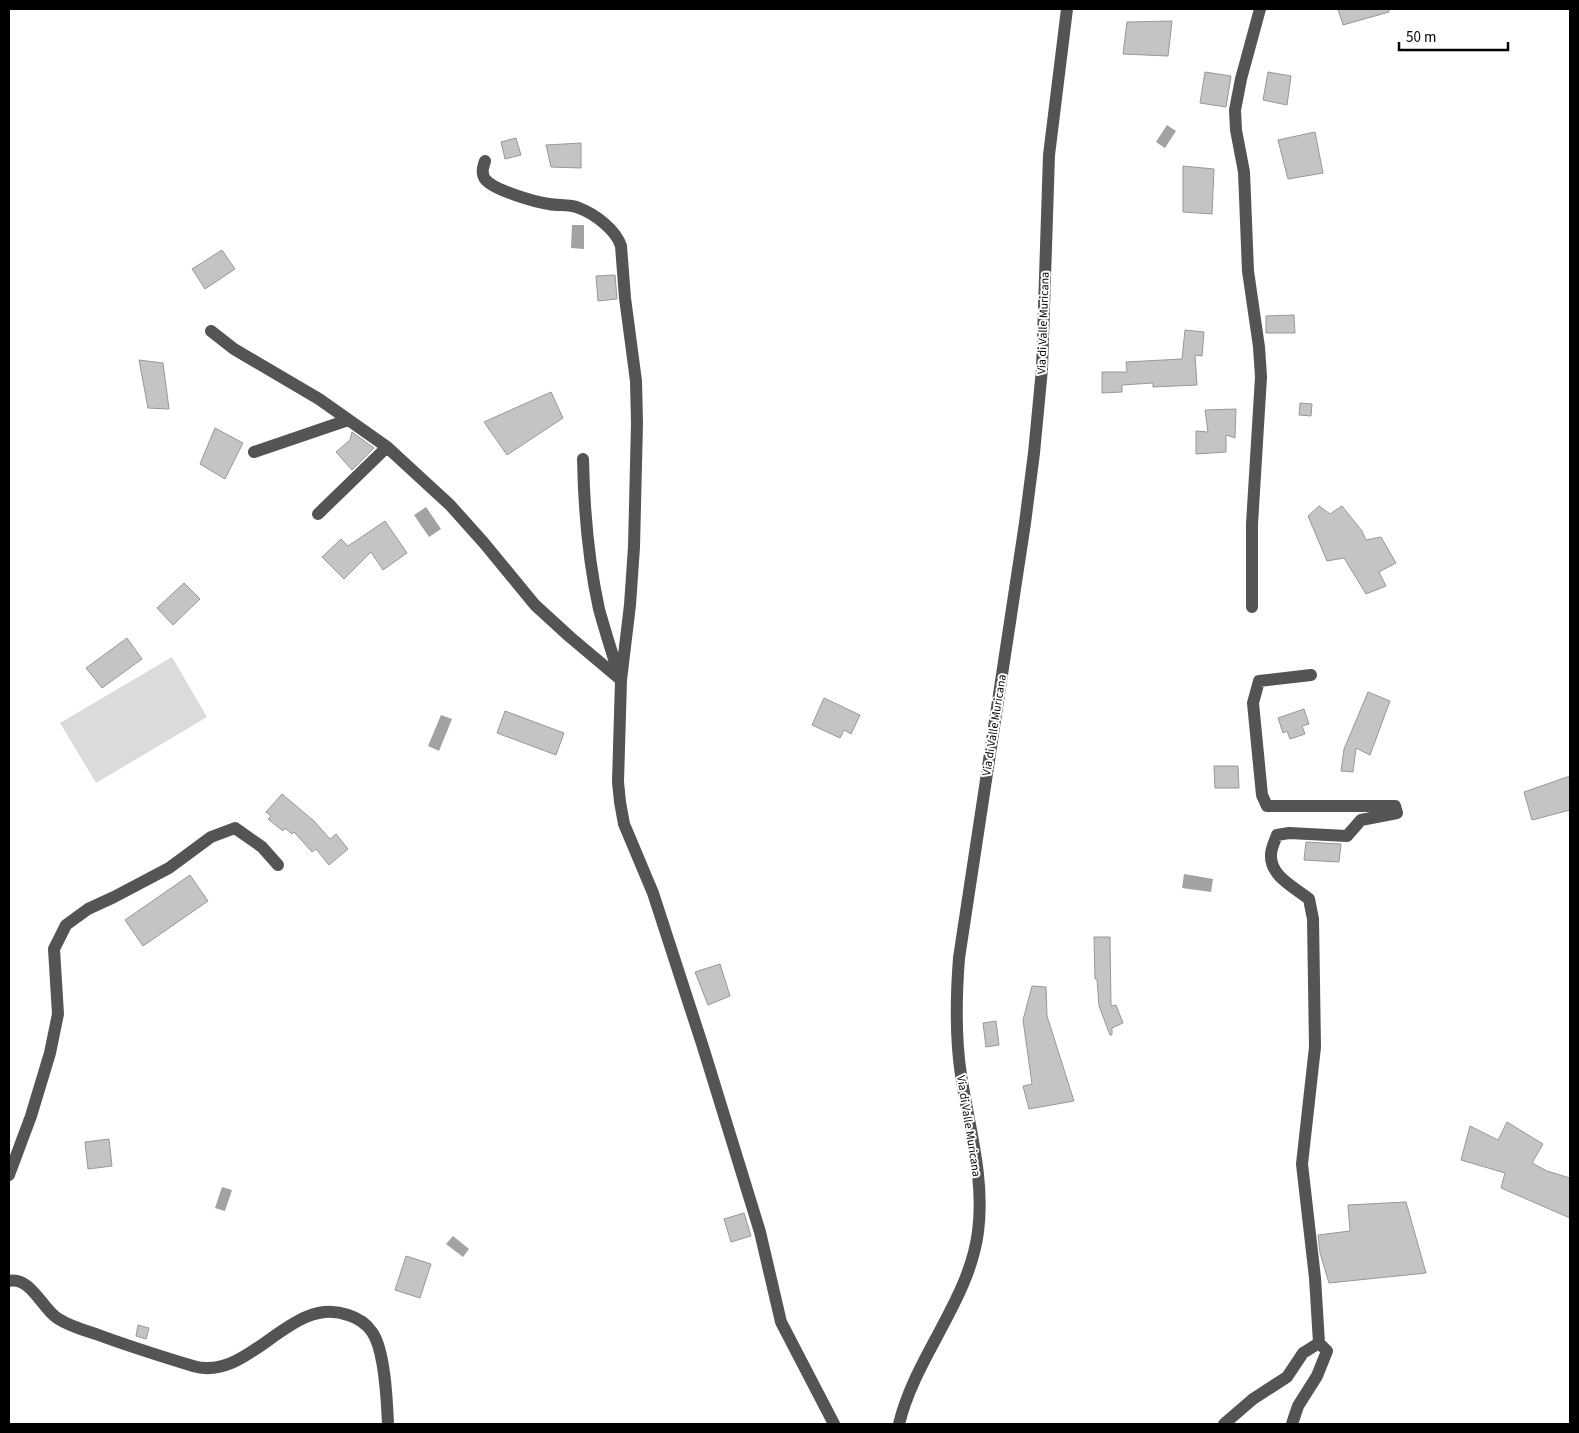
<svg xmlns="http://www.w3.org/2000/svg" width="1579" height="1433" font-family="'Source Sans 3',sans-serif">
	<rect width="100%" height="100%" fill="#fff"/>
	<!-- green -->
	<path fill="#dbdbdb" d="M172 657 207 717 96 783 60 723Z"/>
	<!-- water -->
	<path fill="#a2a2a2" d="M1167 125 1176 131 1165 148 1156 142Z
		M572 225H584V249L571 248Z
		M426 507 441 529 429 537 414 515Z
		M441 715 452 719 439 751 428 746Z
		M1184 874 1213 879 1211 892 1182 888Z
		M222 1187 232 1190 225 1211 215 1208Z
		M453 1236 469 1249 463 1257 446 1244Z"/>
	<!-- building -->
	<path fill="#c4c4c4" stroke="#989898" d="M1338 9H1389V12L1343 25Z
		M1172 21 1168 56 1123 54 1127 22Z
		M1205 72 1231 76 1226 107 1200 103Z
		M1268 72 1291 76 1287 105 1263 100Z
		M1315 132 1323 173 1288 179 1278 140Z
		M516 138 521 155 505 159 501 142Z
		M581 143V168L551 167 546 145Z
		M1183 166 1214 169 1212 214 1183 212Z
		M222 250 235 269 205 289 192 269Z
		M615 275 617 299 598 301 596 276Z
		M1294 315 1295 333H1266V316Z
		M1185 330 1204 332 1202 356 1195 355 1197 385 1153 387V383L1122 385V392L1102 393V372H1127L1126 362 1182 359Z
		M139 360 163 363 169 409 148 408Z
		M551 392 563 418 507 455 484 422Z
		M1300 403 1312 404 1311 416 1299 415Z
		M1236 409 1235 438 1226 435V452L1196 454V431L1208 432 1205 410Z
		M215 428 243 443 225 479 200 464Z
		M352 432 374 448 352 470 336 452 350 440Z
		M1319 506 1330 514 1342 506 1362 531 1366 540 1381 537 1396 563 1379 572 1386 586 1366 594 1344 558 1327 561 1308 516Z
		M385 521 407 553 383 570 371 552 344 579 322 557 341 539 348 546Z
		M184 583 200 599 173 625 157 608Z
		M127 638 142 659 102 688 86 668Z
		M1368 692 1390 701 1370 755 1356 748 1353 772 1341 771 1344 749Z
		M824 698 860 715 851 734 844 730 840 738 812 725Z
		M1304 709 1309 724 1302 726 1305 734 1290 739 1287 731 1283 733 1278 718Z
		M505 711 564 733 556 755 497 733Z
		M1214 766H1238L1239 788H1215Z
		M1570 776V810L1532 820 1524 792Z
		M282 794 314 821 330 839 336 834 348 849 329 865 316 849 312 852 294 832 292 834 285 828 283 831 268 819 271 816 266 812Z
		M1306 842 1341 844 1339 862 1304 860Z
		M190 875 208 901 143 946 125 920Z
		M1094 937H1110L1111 1006 1116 1005 1123 1023 1112 1028V1035H1110L1099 1006 1097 979H1095Z
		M720 964 730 996 708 1005 695 972Z
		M1032 986 1046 987 1047 1016 1074 1101 1029 1109 1023 1086 1032 1084 1023 1020Z
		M996 1021 999 1045 986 1047 983 1023Z
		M1507 1122 1543 1144 1532 1163 1547 1171 1570 1178V1218L1501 1188 1505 1173 1461 1160 1470 1126 1498 1140Z
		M109 1139 112 1166 88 1169 85 1142Z
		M1406 1202 1426 1273 1329 1283 1320 1253 1318 1235 1350 1231 1348 1205Z
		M744 1213 751 1236 731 1242 724 1219Z
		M406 1256 431 1264 420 1298 395 1290Z
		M138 1325 149 1328 146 1339 136 1336Z"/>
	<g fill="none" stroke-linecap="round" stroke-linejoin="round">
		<!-- minor -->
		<path stroke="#545454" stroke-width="12" d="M485 161C483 167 481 173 485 179 493 190 535 202 549 204 559 206 569 204 579 208 595 214 616 230 621 246L625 298 636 381 637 423 634 547 630 605 621 680
			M211 331 234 349 319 399 387 447 450 505 484 543 535 605 570 637 621 680 618 782 620 802 624 824 653 893 703 1047 760 1232 781 1322 834 1424
			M254 452 348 420
			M583 459C584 510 588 559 599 609 605 631 612 653 619 675
			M318 514 387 447
			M1252 607V524L1261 377 1259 347 1248 271 1244 172 1236 130 1235 110 1241 79 1260 9
			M1311 675 1259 681 1253 703 1262 795 1267 806H1395L1397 813 1361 820 1347 836 1289 833 1277 835C1275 841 1271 848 1271 855 1270 876 1294 887 1309 899L1313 919 1315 1047 1302 1164 1315 1278 1319 1343
			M9 1175 31 1116 50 1053 58 1014 54 949 66 925 88 909 114 897 169 868 211 837 235 828 262 847 278 865
			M9 1281C30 1276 42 1308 57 1318 69 1326 83 1330 96 1334 128 1346 160 1356 193 1366 250 1383 290 1294 348 1315 358 1318 366 1323 372 1332 385 1350 387 1401 388 1424
			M899 1424C915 1357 969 1301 978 1232 985 1179 969 1127 961 1075 955 1036 956 997 959 958L1025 523 1034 453 1042 369 1049 155 1067 9
			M1224 1424 1253 1399 1287 1377 1303 1353 1319 1343 1327 1351 1317 1376 1298 1406 1292 1424"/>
	</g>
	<g text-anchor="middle" stroke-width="4" stroke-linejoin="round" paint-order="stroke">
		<!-- street labels -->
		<g font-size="12" fill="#000" stroke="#fff">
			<text transform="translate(1043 323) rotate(-88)" y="4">Via di Valle Muricana</text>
			<text transform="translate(994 725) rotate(-81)" y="4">Via di Valle Muricana</text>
			<text transform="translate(969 1126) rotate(81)" y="4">Via di Valle Muricana</text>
		</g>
	</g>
	<!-- border -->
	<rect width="1579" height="1433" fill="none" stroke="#000000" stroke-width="20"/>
	<!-- scale -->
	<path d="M1399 42v8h109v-8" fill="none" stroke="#000000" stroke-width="2.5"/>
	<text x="1406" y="42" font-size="15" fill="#000000" stroke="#ffffff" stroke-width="4" paint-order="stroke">50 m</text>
</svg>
